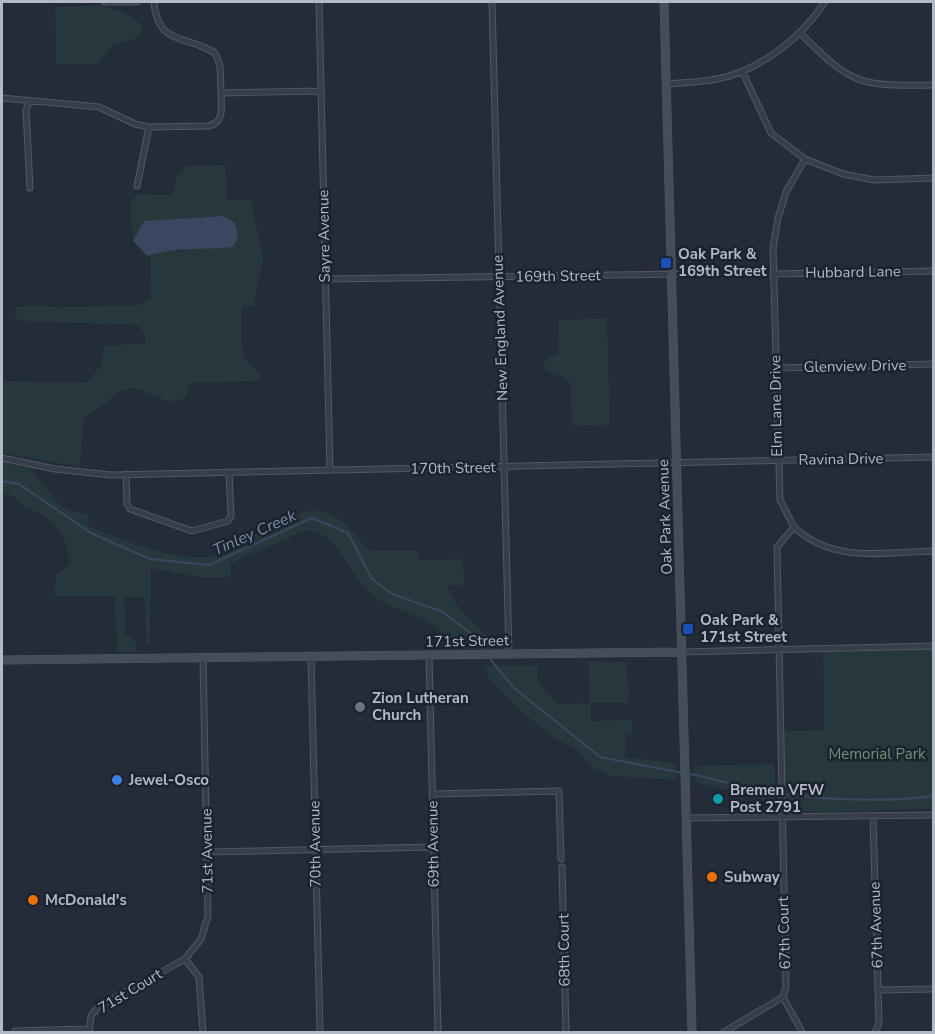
<svg xmlns="http://www.w3.org/2000/svg" width="935" height="1034" font-family="'Nunito Sans',sans-serif">
	<rect width="100%" height="100%" fill="#242b39"/>
	<!-- green -->
	<path fill="#26383b" d="M102 5C118 13 136 12 143 30L137 38 112 46 98 64H56L55 7Z
		M226 165 227 200H251L263 258 254 306 242 307C243 327 235 363 259 371L260 381 193 383 188 387 187 397C161 411 149 385 127 389 117 391 111 399 103 405 96 410 90 412 84 419L80 467 2 453V381L87 383 102 364 104 346 146 343 143 331 137 325 26 321 17 319 14 313 16 307 30 305 61 307 140 305 151 297 150 257 147 256 163 250 183 252 223 216 144 221 133 241 130 202 138 194 173 195 176 178 186 166Z
		M607 318 610 425 572 426 571 384 565 378 543 369 546 359 559 353 558 320Z
		M2 461 31 469 60 505 72 511 88 514V526C126 540 168 560 209 557L302 512C334 505 351 529 369 551H418L419 560 463 559 464 585H447C458 617 479 621 496 649H462C451 641 439 627 426 621 407 611 385 607 369 592 347 573 339 531 306 530L230 564V577H198L150 568V645L147 644 144 597H124L125 636H133L138 652H117L115 596H54L56 575 70 564C67 540 57 520 34 511 25 507 20 506 15 497L2 493Z
		M933 649V809L819 812 788 810 785 806 784 731 824 730 823 652Z
		M588 662H627L629 703H590V721L632 720V735H625V757L676 763 677 780 610 776 593 769 580 752 551 736 521 711 490 679 483 666H537L539 682 558 704 589 703Z
		M774 764 775 803 695 782 694 766Z"/>
	<!-- water -->
	<path fill="#3a4761" d="M223 216 235 223 238 237 233 247C206 250 172 247 147 256L133 241 144 221Z"/>
	<g fill="none" stroke-linecap="round" stroke-linejoin="round">
		<!-- stream -->
		<path stroke="#3a4761" stroke-width="2" d="M2 481 19 484 91 533 150 559 209 565 312 518 348 533 372 579 392 594 443 612 470 633 483 649
			M491 660 513 687 600 757 683 773
			M689 774C714 778 739 787 765 791 820 800 877 803 934 796"/>
		<!-- street casing -->
		<g stroke="#525864" stroke-width="7">
			<path id="street" d="M105 2H137
				M154 2C157 46 188 35 215 53L220 65 221 93
				M319 2 330 470
				M492 2 509 654
				M800 33C853 86 859 86 934 85
				M742 71 771 133 805 159 843 174 874 180 934 178
				M666 84C683 83 701 82 717 79 761 70 801 38 825 2
				M2 98 99 107 135 124 149 127 209 126C225 122 221 107 221 93L321 91
				M29 101 26 111 30 188
				M137 186 149 127
				M773 274 934 271
				M325 279 683 274
				M776 368 934 364
				M2 458 55 469 111 475 934 457
				M126 474 127 504 130 509 192 531 228 521 231 516 229 472
				M794 527C833 564 884 552 934 551
				M682 652 934 646
				M429 655 438 1032
				M311 656 320 1032
				M432 794 559 791 561 859
				M873 816 879 1024 875 1032
				M686 818 934 815
				M208 852 433 847
				M562 867 566 1032
				M878 990 934 989
				M15 1031 89 1029
				M89 1032 91 1016 98 1007 185 959
				M203 1032 199 977 185 959 201 939 208 916 203 658
				M724 1032 783 997
				M802 1032 783 997 786 987 777 547 794 527 780 500 773 248 778 218 786 192 805 159"/>
		</g>
		<!-- secondary casing -->
		<g stroke="#525864" stroke-width="9">
			<path id="secondary" d="M664 2 692 1032
				M2 660 682 652"/>
		</g>
		<!-- street -->
		<use href="#street" stroke="#373d49" stroke-width="5"/>
		<!-- secondary -->
		<use href="#secondary" stroke="#454c5c" stroke-width="8"/>
	</g>
	<!-- markers -->
	<g fill="#1a4fb4" stroke="#1c222e" stroke-width="2">
		<rect x="660" y="257" width="12" height="12" rx="3"/>
		<rect x="682" y="623" width="12" height="12" rx="3"/>
	</g>
	<circle fill="#6b7280" stroke="#1c222e" stroke-width="2" cx="360" cy="707" r="6"/>
	<circle fill="#3f7fe0" stroke="#1c222e" stroke-width="2" cx="117" cy="780" r="6"/>
	<circle fill="#0f9aa8" stroke="#1c222e" stroke-width="2" cx="718" cy="799" r="6"/>
	<g fill="#e8710a" stroke="#1c222e" stroke-width="2">
		<circle cx="712" cy="877" r="6"/>
		<circle cx="33" cy="900" r="6"/>
	</g>
	<g text-anchor="middle" stroke-width="5" stroke-linejoin="round" paint-order="stroke">
		<!-- street labels -->
		<g font-size="15" fill="#b2b8c5" stroke="#1c222e">
			<text transform="translate(324 236) rotate(-91)" y="5">Sayre Avenue</text>
			<text transform="translate(853 272) rotate(-1)" y="5">Hubbard Lane</text>
			<text transform="translate(558 276) rotate(-1)" y="5">169th Street</text>
			<text transform="translate(500 328) rotate(-92)" y="5">New England Avenue</text>
			<text transform="translate(855 366) rotate(-1)" y="5">Glenview Drive</text>
			<text transform="translate(776 406) rotate(-91)" y="5">Elm Lane Drive</text>
			<text transform="translate(841 459) rotate(-1)" y="5">Ravina Drive</text>
			<text transform="translate(453 468) rotate(-1)" y="5">170th Street</text>
			<text transform="translate(665 517) rotate(-92)" y="5">Oak Park Avenue</text>
			<text transform="translate(467 641) rotate(-1)" y="5">171st Street</text>
			<text transform="translate(315 844) rotate(-91)" y="5">70th Avenue</text>
			<text transform="translate(433 844) rotate(-91)" y="5">69th Avenue</text>
			<text transform="translate(207 851) rotate(-91)" y="5">71st Avenue</text>
			<text transform="translate(876 925) rotate(-92)" y="5">67th Avenue</text>
			<text transform="translate(784 933) rotate(-92)" y="5">67th Court</text>
			<text transform="translate(564 950) rotate(-91)" y="5">68th Court</text>
			<text transform="translate(130 991) rotate(-31)" y="5">71st Court</text>
		</g>
		<!-- poi labels -->
		<g font-size="15" font-weight="bold" fill="#b2b8c5" stroke="#1c222e" text-anchor="start">
			<text x="678" y="259">Oak Park &amp;<tspan x="678" dy="17">169th Street</tspan></text>
			<text x="700" y="625">Oak Park &amp;<tspan x="700" dy="17">171st Street</tspan></text>
			<text x="372" y="703">Zion Lutheran<tspan x="372" dy="17">Church</tspan></text>
			<text x="129" y="785">Jewel-Osco</text>
			<text x="730" y="795">Bremen VFW<tspan x="730" dy="17">Post 2791</tspan></text>
			<text x="724" y="882">Subway</text>
			<text x="45" y="905">McDonald's</text>
		</g>
		<!-- park labels -->
		<g font-size="15" fill="#6b9478" stroke="#1c222e">
			<text x="877" y="759">Memorial Park</text>
		</g>
		<!-- water labels -->
		<g font-size="16" font-style="italic" fill="#7c8cab" stroke="#1c222e">
			<text transform="translate(254 532) rotate(-24)" y="6">Tinley Creek</text>
		</g>
	</g>
	<!-- border -->
	<rect width="935" height="1034" fill="none" stroke="#b2b8c5" stroke-width="6"/>
</svg>
